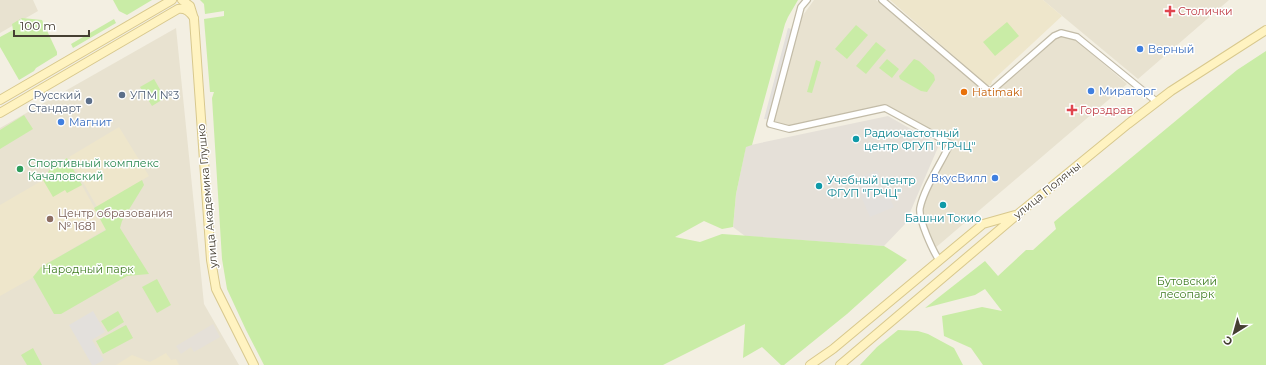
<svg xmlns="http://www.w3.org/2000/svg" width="1266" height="365" font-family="Montserrat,sans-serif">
	<rect width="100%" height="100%" fill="#f3efe2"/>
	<!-- residential -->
	<path fill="#e8e2d0" d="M0 0H33L38 11 0 33Z
		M814 0H876L988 95 1057 37 1062 36 1071 37 1079 43 1127 84 934 249 921 216 925 194 951 144 885 106 791 127 777 124 774 122 801 18Z
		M1043 0H1229L1138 79Z
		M176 28 204 304 239 365H0V128Z"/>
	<!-- industrial -->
	<path fill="#e5e0d8" d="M888 116 939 145 905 224 884 246 745 236 733 227 736 194 746 146Z
		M213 324 220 337 194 352 191 347 181 354 176 346Z"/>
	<!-- education -->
	<path fill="#eee6cb" d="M890 0H1043L1062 16 992 81 991 85H987Z
		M119 127 149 176 97 207 69 157Z
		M67 158 106 229 41 267 32 278 0 296V205L43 180 50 169Z
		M166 353 171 360 176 359 179 365H116L132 355 150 362Z"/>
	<!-- green -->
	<path fill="#c9eca6" d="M113 0H152L127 15 119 11Z
		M200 0H798L788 17 785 24 752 145 746 147 736 194 733 227 722 229 704 221 675 237 700 242 722 234 884 246 907 260 847 314 784 365H781L762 347 743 358 745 324 663 365H264L246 330 227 289 222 259 212 98 214 92H210L204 19 224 16V11L205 14 204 4Z
		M22 18 42 20 57 52V55L36 68 34 71 19 80 0 47V37L13 30 12 24Z
		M114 19 116 23 73 48 71 44Z
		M1007 22 1019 36 995 56 983 42Z
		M856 25 868 35 847 59 835 49Z
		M876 42 886 50 866 74 856 66Z
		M1266 51V365H983L971 348 944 336 942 316 982 307 1002 311 985 289 975 295 925 308 985 261 998 276 1026 250H1033L1056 229 1054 222 1067 211 1237 70Z
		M887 59 899 69 892 78 879 68Z
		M914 59 919 61 934 75 935 80 927 92 921 91 900 79 899 76 901 74Z
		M816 60 821 62 812 93 807 92Z
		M154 79 165 98 152 106 140 87Z
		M24 115 33 129 0 149V130Z
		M67 158 82 185 67 193 65 190 53 197 43 180 50 169Z
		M142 180 144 185 122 221 120 228 149 274 127 276 61 314H54L33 277 41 267 106 230 94 208Z
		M157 279 171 305 157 313 142 287Z
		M118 311 124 322 108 332 101 321Z
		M126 325 133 338 103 354 96 341Z
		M898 330 918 331 928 334 954 348 963 365H860L877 347Z
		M33 348 42 365H27L21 355Z"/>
	<!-- parking -->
	<path fill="#e3e0dc" d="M788 28 795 30 771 120 764 119Z
		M877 170 894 207 870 217 854 180Z
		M93 311 105 332 92 340 104 360 95 365H92L69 325Z"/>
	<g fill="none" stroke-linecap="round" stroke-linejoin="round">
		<!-- street casing -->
		<g stroke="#c2bba7" stroke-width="8">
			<path id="street" d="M807 0 801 7 770 124 789 129 885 108 949 143V146C940 165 924 188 920 208 918 219 933 251 939 260
				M882 0 990 92 1054 36 1061 33 1077 37 1157 102"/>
		</g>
		<!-- secondary casing -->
		<g stroke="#d8c88d" stroke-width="10">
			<path id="secondary" d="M182 0 190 6 194 19 211 260 216 289 254 365
				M0 100 172 0
				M0 113 178 9C186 8 190 12 194 18
				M810 365 833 349 983 224 1015 215
				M840 365 1018 214 1128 124 1171 91 1266 30"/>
		</g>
		<!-- street -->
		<use href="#street" stroke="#fff" stroke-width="5.5"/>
		<!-- secondary -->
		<use href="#secondary" stroke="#fff3c1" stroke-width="8"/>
	</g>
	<!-- markers -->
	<g fill="#e0444e" stroke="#fff" stroke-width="1.5">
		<path d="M1168 5h4v4h4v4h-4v4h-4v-4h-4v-4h4z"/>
		<path d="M1070 104h4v4h4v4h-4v4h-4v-4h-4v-4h4z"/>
	</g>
	<g fill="#3f7fe0" stroke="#fff" stroke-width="1.5">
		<circle cx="1140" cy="49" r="4"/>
		<circle cx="1091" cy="91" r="4"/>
		<circle cx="61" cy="122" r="4"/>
		<circle cx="995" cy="178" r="4"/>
	</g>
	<circle fill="#e8710a" stroke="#fff" stroke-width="1.5" cx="964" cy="92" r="4"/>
	<g fill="#5c6f8a" stroke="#fff" stroke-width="1.5">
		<circle cx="122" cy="95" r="4"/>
		<circle cx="89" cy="101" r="4"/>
	</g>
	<g fill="#0f9aa8" stroke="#fff" stroke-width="1.5">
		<circle cx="856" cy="139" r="4"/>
		<circle cx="819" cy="186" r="4"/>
		<circle cx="943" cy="205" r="4"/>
	</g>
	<circle fill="#2e9e5b" stroke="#fff" stroke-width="1.5" cx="20" cy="169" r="4"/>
	<circle fill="#8d6e63" stroke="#fff" stroke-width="1.5" cx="50" cy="219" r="4"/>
	<g text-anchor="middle" stroke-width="3" stroke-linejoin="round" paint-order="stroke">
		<!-- health labels -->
		<g font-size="11" fill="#be3a42" stroke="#fff" text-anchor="start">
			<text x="1178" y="15">Столички</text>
			<text x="1080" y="114">Горздрав</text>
		</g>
		<!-- shop labels -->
		<g font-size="11" fill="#366cbe" stroke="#fff" text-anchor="start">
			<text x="1148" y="53">Верный</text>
			<text x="1099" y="95">Мираторг</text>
			<text x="69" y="126">Магнит</text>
			<text x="987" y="182" text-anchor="end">ВкусВилл</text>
		</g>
		<!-- food labels -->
		<g font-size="11" fill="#c56008" stroke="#fff" text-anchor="start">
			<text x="972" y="96">Hatimaki</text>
		</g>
		<!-- service labels -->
		<g font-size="11" fill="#4e5e75" stroke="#fff" text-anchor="end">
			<text x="81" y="99">Русский<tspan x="81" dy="13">Стандарт</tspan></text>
			<text x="130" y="99" text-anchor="start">УПМ №3</text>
		</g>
		<!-- culture labels -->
		<g font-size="11" fill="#0d838f" stroke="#fff" text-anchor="start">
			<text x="864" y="137">Радиочастотный<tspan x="864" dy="13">центр ФГУП "ГРЧЦ"</tspan></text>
			<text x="827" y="184">Учебный центр<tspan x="827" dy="13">ФГУП "ГРЧЦ"</tspan></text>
			<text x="943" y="222" text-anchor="middle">Башни Токио</text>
		</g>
		<!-- leisure labels -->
		<g font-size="11" fill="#27864d" stroke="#fff" text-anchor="start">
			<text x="28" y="167">Спортивный комплекс<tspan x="28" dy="13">Качаловский</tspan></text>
		</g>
		<!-- street labels -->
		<g font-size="11" fill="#453f32" stroke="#fff">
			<text transform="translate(1047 190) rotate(-39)" y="4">улица Поляны</text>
			<text transform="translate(207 196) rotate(-95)" y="4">улица Академика Глушко</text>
		</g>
		<!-- education labels -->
		<g font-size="11" fill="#785e54" stroke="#fff" text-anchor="start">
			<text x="58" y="217">Центр образования<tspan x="58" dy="13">№ 1681</tspan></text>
		</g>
		<!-- park labels -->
		<g font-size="11" fill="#3e7c20" stroke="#fff">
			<text x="88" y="273">Народный парк</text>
			<text x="1187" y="285">Бутовский<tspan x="1187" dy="13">лесопарк</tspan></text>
		</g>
	</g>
	<!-- north arrow -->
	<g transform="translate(1234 333) rotate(217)" stroke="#ffffff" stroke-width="3" paint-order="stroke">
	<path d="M0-3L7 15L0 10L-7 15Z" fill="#453f32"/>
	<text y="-6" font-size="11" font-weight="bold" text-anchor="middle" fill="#453f32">С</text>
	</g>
	<!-- scale -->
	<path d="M14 30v6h75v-6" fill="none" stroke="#453f32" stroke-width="2"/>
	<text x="20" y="30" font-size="12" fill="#453f32" stroke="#ffffff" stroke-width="3" paint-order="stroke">100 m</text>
</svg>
